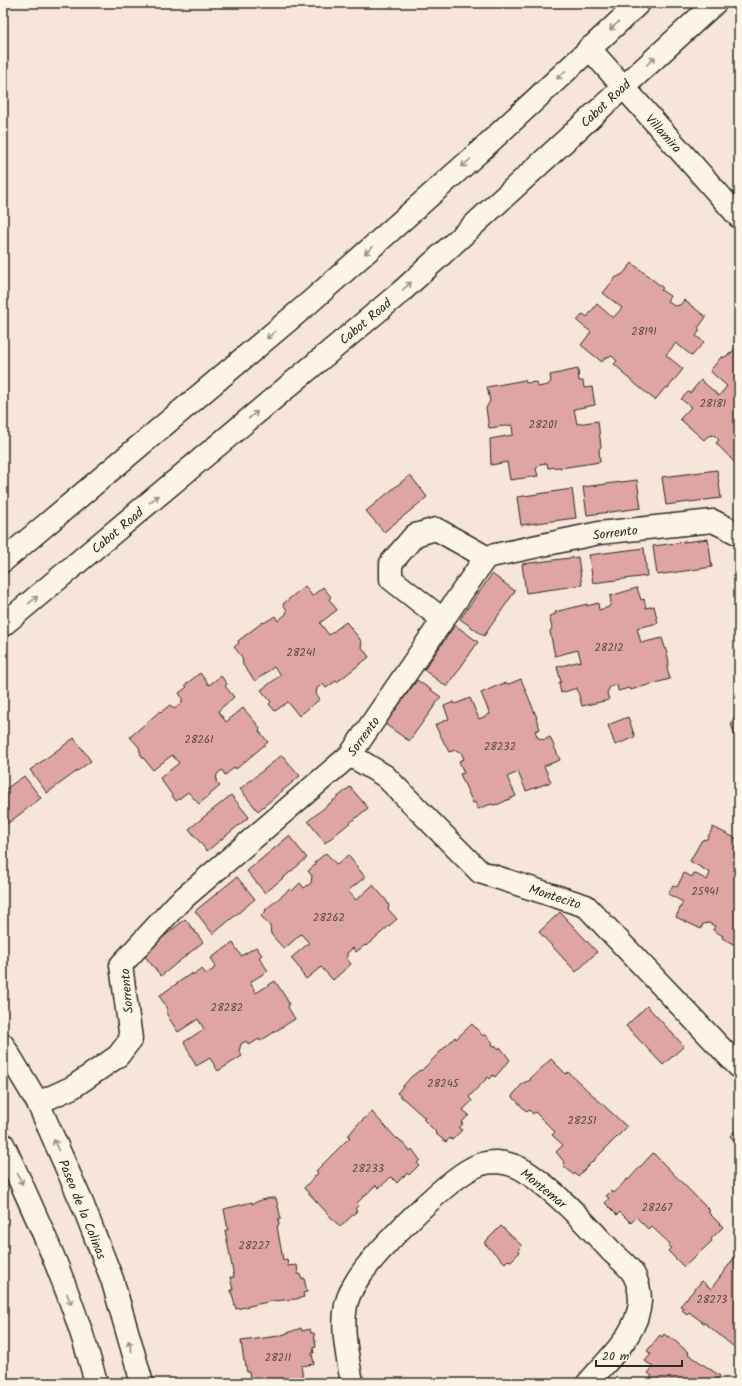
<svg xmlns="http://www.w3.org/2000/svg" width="742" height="1386" font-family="Kalam,sans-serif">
	<rect width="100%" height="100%" fill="#f6e5d8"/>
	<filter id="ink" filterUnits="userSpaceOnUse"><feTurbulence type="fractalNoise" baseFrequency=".025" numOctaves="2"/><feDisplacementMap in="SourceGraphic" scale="8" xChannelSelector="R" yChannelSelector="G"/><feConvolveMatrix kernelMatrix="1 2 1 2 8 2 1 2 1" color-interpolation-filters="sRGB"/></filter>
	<g filter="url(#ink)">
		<!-- building -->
		<path fill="#dfa5a2" stroke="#2b2b2b" d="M739 105V113L735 108Z
			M632 263 663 288 661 290 670 296 667 301 674 306 680 305 684 300 706 317 698 328 700 330 696 336 704 342 692 356 676 343 666 355 683 369 668 388H665L655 400 622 373 623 372 614 364 617 361 612 356 606 357 602 362 581 345 591 332 577 321 583 314 587 317 597 304 613 318 622 308 603 293 615 278 623 274Z
			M739 344V467L716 443 719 440 714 435 708 436 704 440 680 419 691 407 681 399 688 392 690 393 701 380 719 396 727 386 710 371 722 356 723 358 731 353Z
			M578 369 579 381H583L584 388 592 387 595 405 574 409 577 424 598 421 601 447 599 449 600 462 560 468V467L548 468 547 463 540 464 536 469 538 476 510 480 507 462 491 465 490 439 513 435 512 425 489 428 486 408 490 401 487 387 525 380 526 383 537 382 538 387 548 385 551 381 550 375Z
			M717 470 721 498 666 505 662 477Z
			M410 475 427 497 384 532 366 511Z
			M637 480 641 508 587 515 583 487Z
			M572 489 576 518 521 525 517 497Z
			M708 539 712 567 657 575 653 546Z
			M644 548 647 576 593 583 589 555Z
			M578 557 582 585 526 593 522 564Z
			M492 574 515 591 484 636 460 619Z
			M305 586 312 596 323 587 331 597 329 599 337 610 320 623 329 635 346 622 359 638 362 643 361 646 369 657 337 682 336 681 326 688 323 684 317 688 316 694 320 699 299 716 288 702 275 711 269 704 271 702 261 690 281 675 274 667 255 681 243 665 242 657 234 647 239 643 238 641 263 622 264 623 275 616 278 621 286 614 287 610 283 604Z
			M637 588 641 600 644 599 646 608 654 606 658 623 637 628 641 643 662 638 668 657 669 664 667 667 670 679 630 690 629 688 618 691 617 685 610 687 607 693 609 700 582 706 577 688 561 693 559 683 561 682 557 667 581 661 578 650 555 656 551 637 550 631 552 628 549 616 556 614 555 612 587 604V606L598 603 599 610 609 607 611 602 610 596Z
			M455 625 478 642 447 687 424 670Z
			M200 673 209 685 221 676 227 684 225 686 234 697 218 711 226 722 243 708 256 723 260 728 259 731 268 742 236 769 235 767 225 775 222 770 217 774 216 782 220 786 199 804 188 792 176 801 160 778 179 763 172 755 153 770 141 755 139 747 130 737 160 711 161 712 170 705 174 709 182 703V698L179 693 187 687 185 685Z
			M521 679 537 718H536L540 729 535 731 538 738 544 740 550 737 560 760 544 766 551 782 526 791 518 772 507 777 516 796 499 804 493 805 491 804 478 809 475 802 473 803 460 774 464 773 459 761 464 759 461 752 455 750 449 752 435 725 449 719 444 706 454 702 455 704 470 698 479 719 490 714 481 693 499 685 506 683 509 684Z
			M417 680 441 697 409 741 385 724Z
			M739 707V738L735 736 731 724Z
			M628 717 635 737 615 745 608 725Z
			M74 738 91 761 47 793 30 770Z
			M282 755 300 776 258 811 240 789Z
			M24 776 41 798 3 827V791Z
			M350 787 368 808 325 843 308 821Z
			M231 795 249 817 207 851 189 829Z
			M713 827 739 840V947L722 938 723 936 713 930 715 926 709 923 703 924 701 929 676 917 683 902 668 894 673 885 677 887 684 873 692 877 694 873 707 880 710 873 690 861 699 845 702 840 707 839Z
			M289 836 307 858 265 893 247 871Z
			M326 853 337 865 348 855 365 877 348 891 356 900 373 885 386 900 389 906 388 909 397 919 366 946 365 945 356 952 353 948 347 953V959L351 964 333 980 321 967 306 979 300 971 301 970 291 958 309 943 301 934 284 949 271 934 270 926 261 916 266 911 265 910 290 889 292 891 300 883 304 888 311 883 312 876 308 871 316 864 314 863Z
			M237 877 255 899 213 934 195 911Z
			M560 912 597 952 576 972 539 932Z
			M185 919 203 942 161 976 143 954Z
			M233 943 241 956 256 947 262 955 259 957 268 971 250 982 256 993 275 981 286 998 289 1004 288 1007 295 1019 260 1041 259 1039 249 1045 246 1041 241 1044 239 1051 242 1056 218 1071 210 1058 196 1066 184 1042 204 1029 198 1019 178 1032 167 1015V1007L159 996 192 973V975L202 969 206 974 214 969 215 964 211 958Z
			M647 1006 684 1046 663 1065 626 1026Z
			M472 1024 483 1036 485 1034 493 1043 492 1044 494 1047 495 1045 499 1049 500 1047 510 1060 495 1077 493 1075 490 1079 488 1077 469 1097 472 1101 463 1110 469 1115 461 1123 463 1124 459 1128 462 1130 452 1140 450 1138 446 1142 435 1133 436 1132 423 1119 425 1118 397 1093 411 1077 420 1070 421 1071 455 1037 456 1039Z
			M551 1059 566 1074 568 1072 627 1127 578 1176 575 1173 574 1175 563 1165 565 1163 556 1152 563 1145 552 1135 555 1132 535 1112 533 1114 529 1110 527 1112 512 1096 523 1083 531 1080 530 1079Z
			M372 1112 397 1139 398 1138 410 1151 412 1149 420 1160 417 1163 419 1165 409 1175 407 1173 404 1177 403 1176 397 1183 391 1177 379 1188 376 1185 357 1203 359 1205 355 1209 357 1211 340 1227 304 1188 318 1173 316 1171 350 1137 348 1136 357 1125Z
			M739 1127V1146L730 1136Z
			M653 1153 710 1211 708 1212 723 1227 711 1239 712 1241 684 1267 668 1251 671 1248 668 1246 670 1244 651 1226 648 1229 636 1217 631 1223 620 1212 617 1215 605 1203 609 1198 606 1196 611 1191 614 1193 627 1179 628 1180Z
			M271 1198H276L281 1219H278L279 1225 277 1226 283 1260 287 1259 288 1266 297 1265 298 1274H300L301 1278H304L307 1292 303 1293 304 1297 296 1299 272 1301 236 1309 231 1290H233L230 1277H234L225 1230H228L224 1209 252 1202V1204L261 1200Z
			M501 1226 522 1246 518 1250 520 1252 511 1261 508 1260 505 1263 484 1243Z
			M739 1241V1341L734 1347 705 1323V1324L689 1312 687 1314 682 1310 684 1308 680 1306 702 1281 711 1289 737 1254 735 1253 738 1249 735 1247Z
			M301 1328 302 1331 310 1329 311 1333H314L316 1347 313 1348 314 1353H312L314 1364 301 1366 304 1383H251L249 1372H247L245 1361H244L241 1341 279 1336Z
			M664 1334 668 1337 669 1336 689 1353 688 1354 720 1376 714 1383H646L652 1376 648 1373 653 1367 645 1361 651 1354 647 1351 660 1335 662 1337Z"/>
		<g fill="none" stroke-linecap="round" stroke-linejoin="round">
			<!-- minor casing -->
			<g stroke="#2b2b2b" stroke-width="25">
				<path id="minor" d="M589 48 739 217
					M442 619 391 579V563L415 535 436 529 486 557
					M350 755 385 776 480 872 586 906 739 1067
					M38 1103 73 1087 118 1056 131 1039 121 965 178 903 350 755 486 557 599 533 713 521 739 534
					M352 1383C348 1358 341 1330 346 1305 348 1296 352 1288 357 1280 374 1253 450 1175 479 1165 484 1163 491 1162 497 1162 507 1163 516 1165 525 1171 557 1192 585 1223 611 1251 618 1258 629 1266 634 1275 638 1283 640 1292 640 1301 638 1334 608 1359 588 1383"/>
			</g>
			<!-- major casing -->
			<g stroke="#2b2b2b" stroke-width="25">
				<path id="major" d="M3 561 309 303 478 153 639 3
					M3 625 402 291 715 3
					M3 1045 38 1103 82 1203 112 1279 142 1383
					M3 1144C39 1221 75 1300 96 1383"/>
			</g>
			<!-- minor -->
			<use href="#minor" stroke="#fcf5e5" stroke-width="22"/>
			<!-- major -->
			<use href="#major" stroke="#fcf5e5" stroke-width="22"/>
		</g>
		<!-- one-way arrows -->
		<defs><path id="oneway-shaft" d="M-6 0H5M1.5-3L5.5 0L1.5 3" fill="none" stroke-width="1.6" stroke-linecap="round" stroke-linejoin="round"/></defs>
		<g stroke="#949088">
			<use href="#oneway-shaft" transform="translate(614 26) rotate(138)"/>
			<use href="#oneway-shaft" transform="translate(651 61) rotate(-42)"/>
			<use href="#oneway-shaft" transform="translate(561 75) rotate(137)"/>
			<use href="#oneway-shaft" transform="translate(466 163) rotate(138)"/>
			<use href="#oneway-shaft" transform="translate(369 250) rotate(138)"/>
			<use href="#oneway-shaft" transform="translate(407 286) rotate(-42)"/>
			<use href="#oneway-shaft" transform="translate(271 335) rotate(140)"/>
			<use href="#oneway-shaft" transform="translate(253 415) rotate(-40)"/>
			<use href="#oneway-shaft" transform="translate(154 499) rotate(-40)"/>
			<use href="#oneway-shaft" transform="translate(33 600) rotate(-40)"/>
			<use href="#oneway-shaft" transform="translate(56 1145) rotate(-114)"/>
			<use href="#oneway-shaft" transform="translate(20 1179) rotate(65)"/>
			<use href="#oneway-shaft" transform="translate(69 1299) rotate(69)"/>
			<use href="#oneway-shaft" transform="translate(130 1346) rotate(-107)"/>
		</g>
	</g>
	<g text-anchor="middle" stroke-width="3" stroke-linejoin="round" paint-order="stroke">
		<!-- number labels -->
		<g font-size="11" fill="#584a49">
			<text x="644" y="335">28191</text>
			<text x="713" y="407">28181</text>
			<text x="543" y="428">28201</text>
			<text x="609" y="651">28212</text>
			<text x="301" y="656">28241</text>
			<text x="199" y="743">28261</text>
			<text x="500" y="750">28232</text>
			<text x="705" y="895">25941</text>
			<text x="329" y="921">28262</text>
			<text x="227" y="1011">28282</text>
			<text x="443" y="1087">28245</text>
			<text x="582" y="1124">28251</text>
			<text x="368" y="1172">28233</text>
			<text x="657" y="1211">28267</text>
			<text x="254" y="1249">28227</text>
			<text x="712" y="1303">28273</text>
			<text x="278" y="1361">28211</text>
		</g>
		<!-- street labels -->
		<g font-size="13" fill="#2b2b2b" stroke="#fcf5e5">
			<text transform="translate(605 103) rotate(-43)" y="5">Cabot Road</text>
			<text transform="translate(664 133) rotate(48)" y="5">Villamira</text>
			<text transform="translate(365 321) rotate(-40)" y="5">Cabot Road</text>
			<text transform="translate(117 530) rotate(-40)" y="5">Cabot Road</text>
			<text transform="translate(615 532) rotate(-7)" y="5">Sorrento</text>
			<text transform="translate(363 736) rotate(-54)" y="5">Sorrento</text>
			<text transform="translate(555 896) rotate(18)" y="5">Montecito</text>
			<text transform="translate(126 991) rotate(-95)" y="5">Sorrento</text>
			<text transform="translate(544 1188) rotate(39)" y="5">Montemar</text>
			<text transform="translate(83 1209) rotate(68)" y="5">Paseo de la Colinas</text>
		</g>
	</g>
	<!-- margin -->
	<rect width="742" height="1386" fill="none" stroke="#fcf5e5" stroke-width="16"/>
	<rect x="8" y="8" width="726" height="1370" fill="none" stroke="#2b2b2b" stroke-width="1.5" filter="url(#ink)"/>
	<!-- scale -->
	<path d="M596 1360v6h86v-6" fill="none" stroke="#2b2b2b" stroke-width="2"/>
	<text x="602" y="1360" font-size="12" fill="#2b2b2b" stroke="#fcf5e5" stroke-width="3" paint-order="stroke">20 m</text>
</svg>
